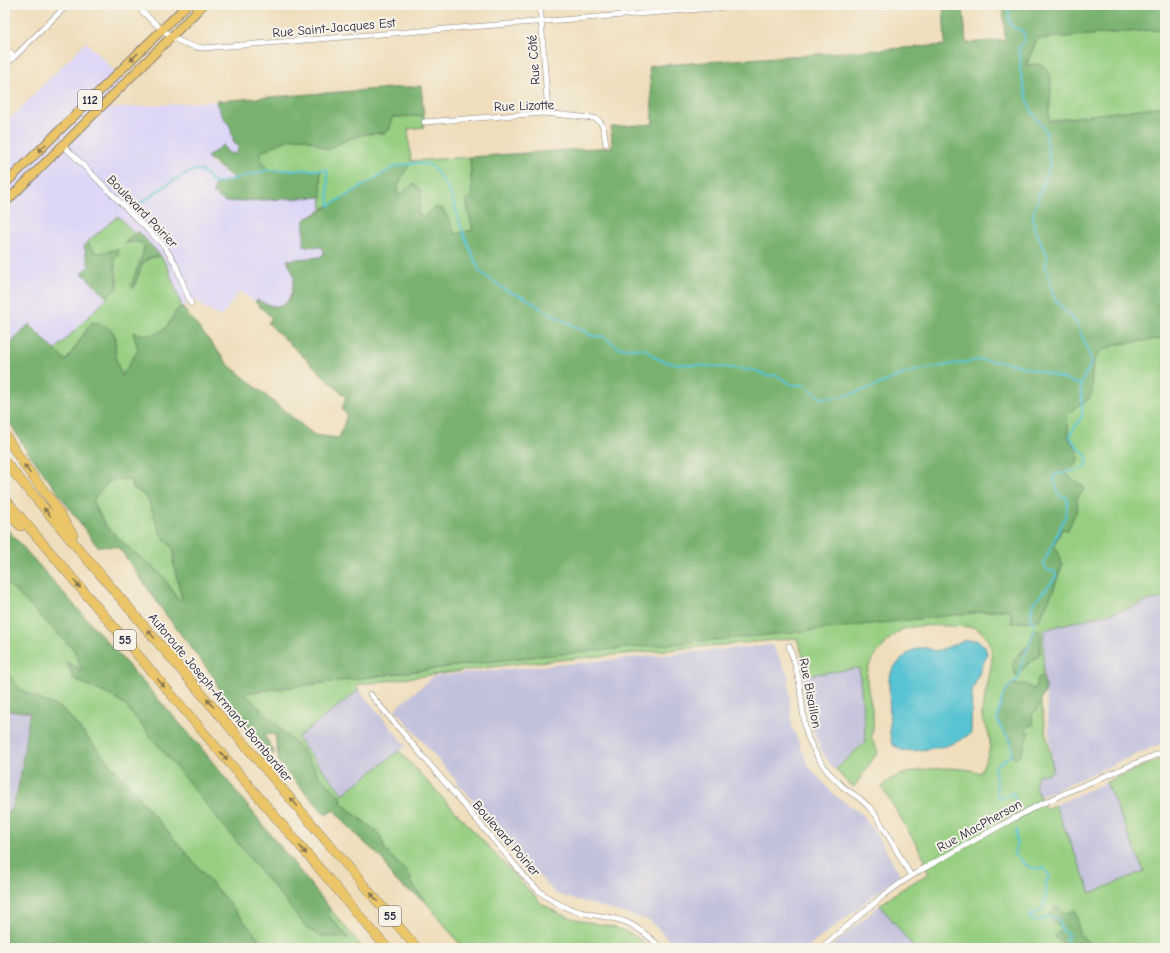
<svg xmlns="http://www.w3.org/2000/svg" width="1170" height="953" font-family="'Comic Neue',sans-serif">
	<rect width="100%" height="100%" fill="#f7f3e8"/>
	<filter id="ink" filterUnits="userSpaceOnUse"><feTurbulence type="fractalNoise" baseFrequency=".025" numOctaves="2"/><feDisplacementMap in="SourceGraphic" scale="8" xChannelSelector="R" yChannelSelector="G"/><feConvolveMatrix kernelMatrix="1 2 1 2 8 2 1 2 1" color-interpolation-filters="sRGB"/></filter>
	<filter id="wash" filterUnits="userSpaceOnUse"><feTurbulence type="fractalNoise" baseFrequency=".012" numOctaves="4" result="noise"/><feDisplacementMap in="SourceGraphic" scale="16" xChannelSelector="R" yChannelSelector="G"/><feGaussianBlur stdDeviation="0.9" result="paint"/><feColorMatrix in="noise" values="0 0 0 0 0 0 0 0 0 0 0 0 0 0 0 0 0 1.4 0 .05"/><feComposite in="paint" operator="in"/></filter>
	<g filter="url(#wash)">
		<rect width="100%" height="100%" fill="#efdebc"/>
		<!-- built -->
		<path fill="#ddd5f6" d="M86 42 130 86 108 109 216 101 222 116 230 126 234 142 239 146 236 154 228 153 207 157 212 163 230 176 233 180 225 202 322 197V209L304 220V246L320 247 323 249 324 253 322 256 319 257 287 260 294 277 290 296 287 301 284 304 280 306 273 307 257 300 255 302 240 291 221 317 206 309 194 299 182 307 168 268 161 256 138 231 134 233 118 216 84 246 89 266 82 273 107 298 55 350 29 325 5 349V124Z"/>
		<!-- industrial -->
		<path fill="#c2c1dc" d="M1165 597V742L1036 798 1031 774 1052 763 1038 612Z
			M772 645 788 675 792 726 808 765 833 794 861 814 875 832 900 875 807 948H676L651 921 556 894 522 858 395 709 434 676Z
			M859 668 866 741 834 770 821 750 811 726 803 675Z
			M359 690 406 746 343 794 297 738Z
			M5 711H30L18 785 15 799 8 813 5 816Z
			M1107 782 1144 871 1090 893 1055 805Z
			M880 905 914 948H830Z"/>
		<!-- green -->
		<path fill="#97cf82" stroke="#5c785e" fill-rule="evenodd" d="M1165 29V106L1083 116 1048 121 1051 79 1044 66 1034 64 1026 66 1037 39Z
			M424 116V127L408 129 411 161 470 157 472 194 466 201 473 230 455 234 443 209 433 208 424 218 418 214 421 192 406 189 401 195 399 196C395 185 403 177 408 167L322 209 320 170H268C263 164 260 160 261 152 272 147 289 137 301 138 310 139 319 145 327 150L348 139 365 134 384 133 390 129 392 117Z
			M118 216 134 233 124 244C131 242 139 239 144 246L141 267C145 258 153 257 161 256L168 268 182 307H180C176 310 174 315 171 320 162 336 150 337 134 333L138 350 122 377 115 358 116 338 112 331 92 322 66 361 55 350 118 287 114 260 99 253 95 252 87 242Z
			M1165 338V598L1150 600 1123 610 1061 625 1044 630C1043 645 1044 660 1043 676L1038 678 1035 689H1033L1025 684 1001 700 1000 710 997 719 1001 728 1011 742 1012 752 1028 732 1026 731 1027 727 1030 725 1032 715 1041 705 1053 769C1051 775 1044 774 1038 775L1035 786 1045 809 1055 805 1091 893 1144 871 1106 782 1165 757V948H1076L1075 945 1077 943H1081L1089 948 1092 946 1078 933 1077 926 1061 929 1057 940 1061 941 1066 948H914L880 905 899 891 929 873 922 863 926 861 890 800 882 788C890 770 944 766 961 769 968 769 974 771 980 773 985 761 993 749 989 735 987 727 982 724 982 715 982 689 1009 641 973 627 954 627 916 622 900 631 892 635 886 644 880 650 873 658 867 666 867 677 867 698 878 715 871 737L878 752 854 787 844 779 836 769 866 741 859 668 809 675 797 638 515 664 355 685 359 690 297 738 343 794 399 751 541 903C551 909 560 915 572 918 601 927 627 924 649 948H463L408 880 412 878 385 850 381 837 378 833 341 803 342 798 320 777 302 750 244 693 519 658 1010 609 1012 623 1039 620 1053 591 1062 565 1060 557 1054 545 1077 499 1085 488 1061 471 1077 451 1069 439 1067 414 1080 404 1092 374 1093 364 1098 354 1103 350 1119 344ZM1033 629 1040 654 1020 671 1018 678 1013 663 1016 658 1030 643Z
			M126 479 130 480 133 488 146 496 149 502 161 534 173 549 174 554 173 561 182 599 178 600 164 577 157 570 133 552 106 526 93 503V499L109 481Z
			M5 581 74 650 83 671 67 663 74 678 113 697 126 706 152 738 335 937H348L329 916 331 910 363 948H267L63 709 45 702 21 690 5 671Z"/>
		<!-- forest -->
		<path fill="#79b270" stroke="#4e6a56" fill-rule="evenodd" d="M943 5H963L966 43 1005 40 1003 5H1165V29L1037 39 1026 65C1032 65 1039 63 1045 67 1056 73 1048 109 1049 121L1083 116 1165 106V338L1119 344 1103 350 1098 354 1093 364 1092 374V393L1089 399 1080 404 1067 414 1069 439 1077 451 1078 457 1077 464 1071 468 1062 471 1085 488 1077 499 1078 507 1068 530 1061 529 1054 545 1060 557 1062 565 1053 591 1039 620 1012 623 1010 609 769 635 519 658 244 693 302 750 306 755 320 777 342 798 341 803 378 833 381 837 385 850 412 878 409 880 426 901H425L403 887 394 879 389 872 383 859 357 836 334 810 326 815 282 767 279 762 275 734 264 735 275 753 273 755 223 699 213 676 166 615 122 552 117 547 97 546 25 448 5 414V349L29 324 66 361 92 322C97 322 99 323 104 325 121 334 113 343 116 358 117 364 120 371 122 376L138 350 133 332C150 337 162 336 171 320 174 315 176 310 180 307H182L229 365 314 435 339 438 347 415 342 410 346 397 268 323 272 318 255 302 257 300C272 307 287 313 292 290 292 287 294 282 294 278 294 273 289 265 287 260L319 257 322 256 324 253 323 249 320 247 304 246V220L329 206 396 166 407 164 408 167C403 176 395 185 399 196L401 195 412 184C416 185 420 188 421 192L418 214 424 218C427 215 429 211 433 209 443 201 452 226 455 234L473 230 466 201 472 194 470 157 612 147 611 127 653 124 649 66 945 45ZM126 479 130 480 133 488 146 496 149 502 161 534 173 549 174 554 173 561 182 599 178 600 164 577 157 570 133 552 106 526 93 503 94 499 109 481Z
			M421 86 424 116 392 117 390 129 384 133 365 134 348 139 327 150C319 145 310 139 301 138 289 137 272 147 261 152 259 160 263 164 268 170H320L322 197 225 202 213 193 215 184 233 179 230 175 207 157 223 145 228 153 236 154 239 146 234 143 230 126 222 116 216 101Z
			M138 231 161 256 148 258 143 262 134 288 131 286 144 250V246C139 239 131 242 124 244Z
			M87 242 95 252 99 253 118 249V256L114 260 118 287 107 298 82 273 89 266 84 246Z
			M5 527 199 745 331 910 329 917 349 938 320 936 307 928 126 706 113 697 74 679 67 662 82 670 74 650 5 581V547L9 549 5 536Z
			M1034 628 1039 631 1041 635 1040 654 1020 671 1018 678C1005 657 1020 659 1029 644 1032 640 1032 633 1034 628Z
			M5 671 21 690 45 702 63 709 267 948H5V816C19 801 20 776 23 757 25 742 27 727 30 712L5 711Z
			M1043 676 1045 685V692L1041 699V705L1032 715 1033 725 1027 727 1026 731 1029 732 1021 754 1016 759 1011 755C1016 741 1000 734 998 721 997 717 1000 712 1001 708 1002 697 1003 694 1010 685L1025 684 1033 689H1035L1038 678Z
			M1056 907 1065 913 1075 910 1077 916 1079 933 1092 946 1089 948 1081 943H1077L1075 945 1076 948H1066L1061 941 1057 940 1054 936 1061 929 1049 916Z"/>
		<!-- water -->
		<path fill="#58c3d2" stroke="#3d7286" d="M976 640 985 646 987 654 972 691 971 733 961 740 946 746 915 751 901 750 892 744 890 735 889 679 893 668 909 652 918 648H927L935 651 946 648 963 641Z"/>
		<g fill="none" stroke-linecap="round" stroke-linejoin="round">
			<!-- stream -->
			<path stroke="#58c3d2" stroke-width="2" d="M1009 5V20L1012 27 1022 30C1027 38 1025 43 1018 48L1021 61 1020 70 1028 102 1033 114 1046 131 1047 145 1050 163 1033 214V219L1034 227 1047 255 1045 264 1055 300 1074 320 1079 328 1092 362C1089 368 1081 380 1081 387 1081 396 1084 406 1082 415 1081 422 1070 431 1070 436 1071 442 1083 452 1087 457 1087 459 1088 462 1087 463 1084 471 1064 473 1056 474L1054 476V481L1060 496 1068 498 1066 515 1045 560 1044 565 1047 570 1055 572 1056 577 1034 603 1031 610V621L1035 623 1034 625
				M138 205C148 198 189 167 199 170 205 171 211 180 215 184L268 170H327L329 206 396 166 416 163 428 164 434 168 450 192 464 235 480 272 507 291 526 298 540 308 593 336H602L619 348 645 349 656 358 669 363 733 368 757 371 768 376 776 375 792 385H805L821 398 837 397 852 394 873 387 903 374 918 370 979 360 1006 362 1049 374 1081 385
				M1015 807V797L1013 793H1012L1003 798H1000L997 794V781L994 769 996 766 1011 755 1012 752 1011 742 1001 728 997 719 1003 695 1010 685 1017 681 1018 678 1022 663 1030 643 1034 628
				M1017 829 1016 839 1017 843 1014 854C1027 865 1026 870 1044 868L1050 877 1046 881C1046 890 1047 902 1041 910 1038 913 1033 914 1029 917L1030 919C1042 926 1045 911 1059 920L1061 929 1069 935 1066 939 1069 948"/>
		</g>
	</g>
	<g filter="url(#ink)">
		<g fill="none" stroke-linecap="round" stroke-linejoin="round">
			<!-- minor casing -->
			<g stroke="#88807c" stroke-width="6">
				<path id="minor" d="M136 5C154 23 175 46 203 48L751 5
					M540 5 548 113
					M5 48 14 57
					M5 66 67 5
					M424 122 544 113 593 118C605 120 604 134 606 144
					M62 144 164 246 175 263 191 304
					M789 646 795 664 799 681 805 727 808 738 817 756 828 772 843 787 859 798 868 806 875 814 882 825 911 876
					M370 694 526 878C542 896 561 908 584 913 598 916 612 917 626 922 640 928 650 937 661 948
					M821 948 884 895 902 882 921 870 1000 826 1035 807 1072 790 1165 751"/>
			</g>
			<!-- primary casing -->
			<g stroke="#88807c" stroke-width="10">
				<path id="primary" d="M5 184 187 5
					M5 203 203 5"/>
			</g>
			<!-- motorway casing -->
			<g stroke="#88807c" stroke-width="10">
				<path id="motorway" d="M5 435 27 469 51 500 73 535
					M5 462 417 948
					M5 499 387 948
					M5 511 21 526"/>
			</g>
			<!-- minor -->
			<use href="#minor" stroke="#fff" stroke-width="5"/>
			<!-- primary -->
			<use href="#primary" stroke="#ebc669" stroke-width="8"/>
			<!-- motorway -->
			<use href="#motorway" stroke="#ebc669" stroke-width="9"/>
		</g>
		<!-- one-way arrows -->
		<defs><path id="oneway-solid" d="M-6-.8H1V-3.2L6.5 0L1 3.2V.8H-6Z"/></defs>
		<g fill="#867452">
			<use href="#oneway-solid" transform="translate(134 57) rotate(135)"/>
			<use href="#oneway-solid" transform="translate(42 148) rotate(135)"/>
			<use href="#oneway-solid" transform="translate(27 469) rotate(-125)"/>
			<use href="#oneway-solid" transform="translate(47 512) rotate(-130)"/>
			<use href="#oneway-solid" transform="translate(77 584) rotate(50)"/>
			<use href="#oneway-solid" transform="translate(151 634) rotate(-130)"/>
			<use href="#oneway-solid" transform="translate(161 683) rotate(50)"/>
			<use href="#oneway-solid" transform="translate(210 703) rotate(-130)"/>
			<use href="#oneway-solid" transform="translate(224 756) rotate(50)"/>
			<use href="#oneway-solid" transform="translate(294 802) rotate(-130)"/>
			<use href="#oneway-solid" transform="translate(303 850) rotate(50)"/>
			<use href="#oneway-solid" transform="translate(374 897) rotate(-130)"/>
		</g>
	</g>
	<g text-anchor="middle" stroke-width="4" stroke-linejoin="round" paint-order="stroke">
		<!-- shield labels -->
		<g fill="#f7f3e8" stroke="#62616f" stroke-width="1">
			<rect x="78" y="90" width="24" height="20" rx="3"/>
			<rect x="114" y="630" width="22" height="20" rx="3"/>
			<rect x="379" y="906" width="22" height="20" rx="3"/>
		</g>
		<g font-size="12" font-weight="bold" fill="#22223b">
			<text x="90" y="104">112</text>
			<text x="125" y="644">55</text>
			<text x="390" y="920">55</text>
		</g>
		<!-- street labels -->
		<g font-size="13" fill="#22223b" stroke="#f7f3e8">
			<text transform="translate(334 27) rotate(-5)" y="5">Rue Saint-Jacques Est</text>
			<text transform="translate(533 60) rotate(-94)" y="5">Rue Côté</text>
			<text transform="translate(524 105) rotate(-2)" y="5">Rue Lizotte</text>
			<text transform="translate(143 211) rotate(46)" y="5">Boulevard Poirier</text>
			<text transform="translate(811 693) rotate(79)" y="5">Rue Bisaillon</text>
			<text transform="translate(221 697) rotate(50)" y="5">Autoroute Joseph-Armand-Bombardier</text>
			<text transform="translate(979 825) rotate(-29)" y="5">Rue MacPherson</text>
			<text transform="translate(507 838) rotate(49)" y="5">Boulevard Poirier</text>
		</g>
	</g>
	<!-- margin -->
	<rect width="1170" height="953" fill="none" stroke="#f7f3e8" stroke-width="20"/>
</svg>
